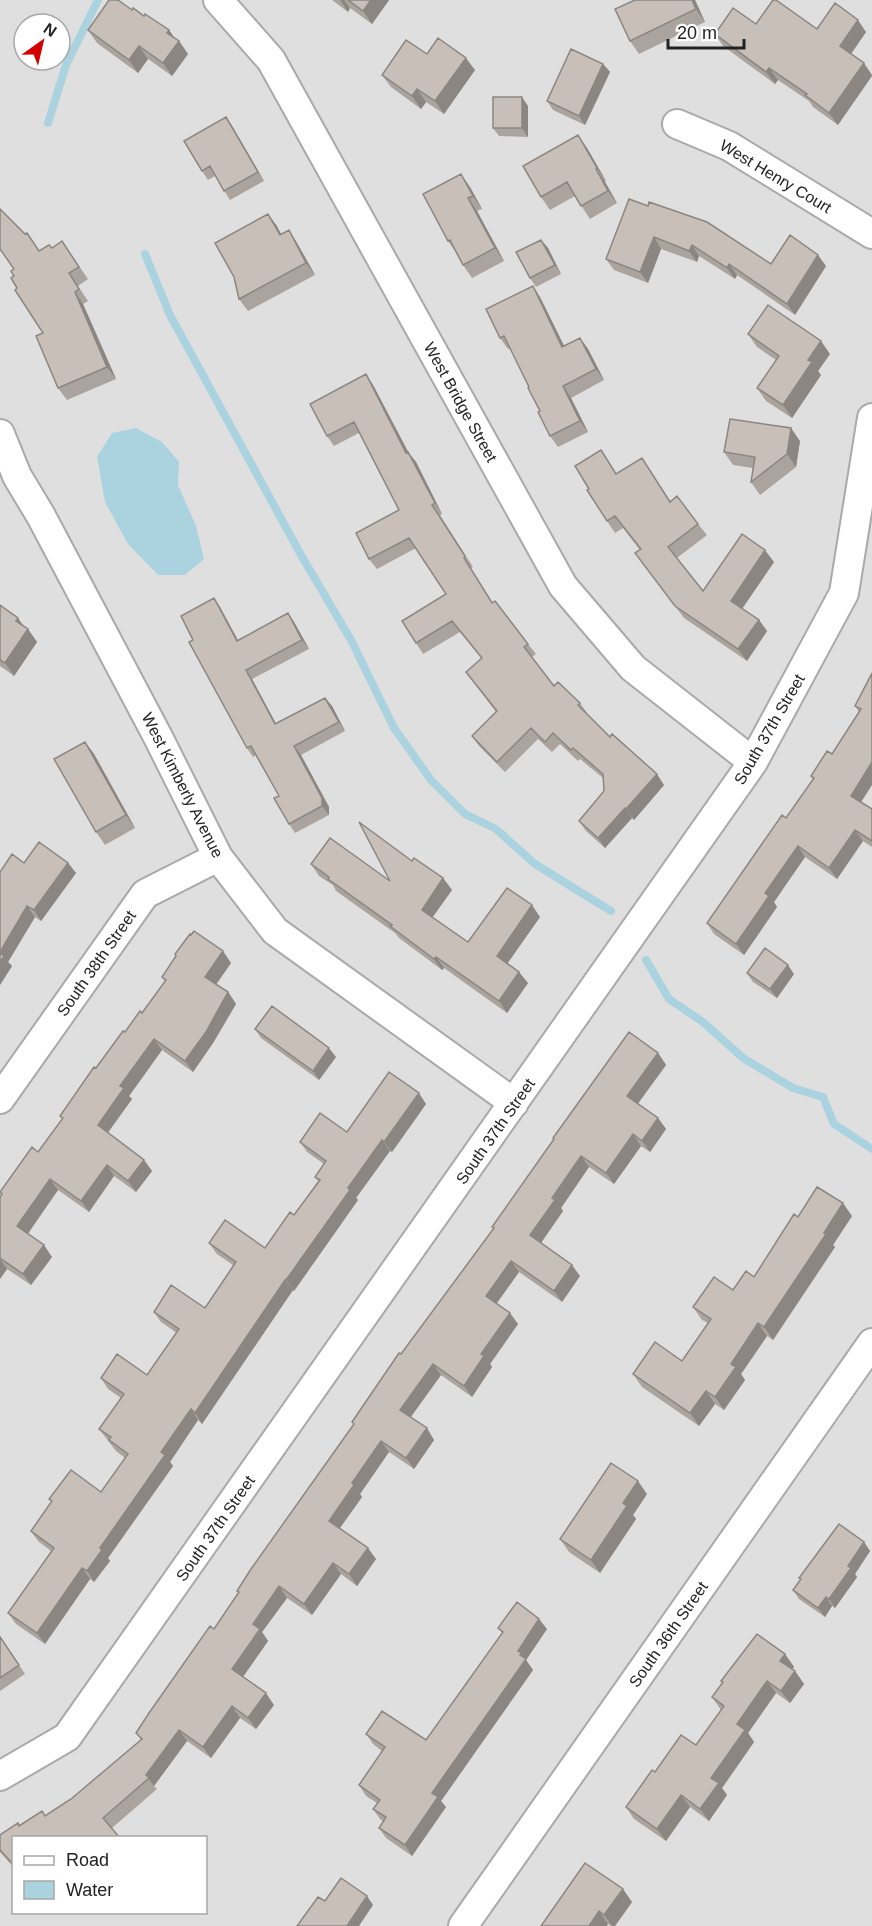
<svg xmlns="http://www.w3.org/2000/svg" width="872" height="1926" font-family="Helvetica,sans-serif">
	<rect width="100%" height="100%" fill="#f2efe9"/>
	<!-- residential -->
	<path fill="#e0dfdf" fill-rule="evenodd" d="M0 0H872V1926H0ZM24 24H60V60H24ZM14 1838H206V1912H14Z"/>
	<!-- water -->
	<path fill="#aad3df" d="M136 428 162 442 179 462 178 485 196 526 204 559 185 575H158L128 544 105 502 97 457 112 433Z"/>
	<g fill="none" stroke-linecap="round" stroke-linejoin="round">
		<!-- stream -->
		<path stroke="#aad3df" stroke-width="8" d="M48 123 66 65 98 0
			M145 254 170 315 301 555 351 640 394 728 431 780 465 814 496 829 535 864 611 911
			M646 960 669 999 703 1022 743 1058 793 1088 823 1097 834 1124 872 1149"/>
		<!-- street casing -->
		<g stroke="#a9a9a9" stroke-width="32">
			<path id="street" d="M218 0 271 60 563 586 633 668 753 762
				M677 124 729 146 872 234
				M0 434 17 476 41 516 158 737 218 857 275 931 514 1103
				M0 1099 145 894 218 857
				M0 1776 67 1737 753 762 844 593 872 418
				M463 1926 872 1343"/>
		</g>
		<!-- street -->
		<use href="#street" stroke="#fff" stroke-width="28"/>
	</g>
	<!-- wall -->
	<path fill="#aba49e" d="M332 0H389L372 24 350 8 348 12Z
		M635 0H695L705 22 639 54 630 41Z
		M132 10 144 16 169 30 174 38 179 41 188 54 172 76 148 59 138 73 97 43 88 30Z
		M756 24 817 29 866 32 851 54 838 125 813 107 809 101 778 80 775 84 723 46 715 34Z
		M427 54 475 70 444 114 426 102 421 109 391 87 382 75Z
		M603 64 610 72 585 125 553 110 547 101Z
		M528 106V137L499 136 493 128Z
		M232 126 264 181 230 200 215 176 208 180 202 171Z
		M587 148 606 181 605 182 617 203 590 219 575 196 550 210 541 197Z
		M470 187 482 209 477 211 504 261 472 278 463 265 457 254 448 241Z
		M629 199 771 264 826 266 795 315 737 275 735 279 699 256 697 262 661 249 648 283 614 270 606 259Z
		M268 214 281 234 289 230 297 243 315 275 248 311 239 299Z
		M541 240 548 248 561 274 536 287 530 278Z
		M62 241 88 279 78 286 88 301 83 304 116 379 67 400 58 388 43 333 17 288 14 276V269L39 251 52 248Z
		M540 297 564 346 580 338 588 349 604 380 571 398 588 432 558 447 550 436 529 387 510 348 508 349 500 338Z
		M748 334 830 354 818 371 821 375 792 418 766 401 757 388 776 360 757 347Z
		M366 374 373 385 408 452 416 462 442 514 440 515 473 567 471 568 493 603 528 644 536 654 532 657 554 686 580 703 587 713 586 714 610 737 664 785 634 820 632 818 605 848 586 831 579 821 604 791 603 778 580 759 578 761 560 744 552 752 538 739 505 772 479 746 472 736 496 712 466 672 482 659 460 632 423 654 416 643 446 594 416 548 377 569 369 559 399 510 359 433 334 446 327 436Z
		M800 441 796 467 760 495 751 482 753 468 733 465 724 452Z
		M650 470 670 501 698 524 707 535 677 558 703 591 774 562 742 608 759 620 767 631 747 661 684 618 635 553 640 550 623 528 615 533 607 521 617 474Z
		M214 598 220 607 238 640 288 613 294 622 309 649 252 679 276 724 325 698 332 706 345 731 301 755 329 807V815L295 833 289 824 279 796 256 755 253 757 247 748 193 640Z
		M0 605 24 626 37 642 14 676 0 666Z
		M872 673 861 802 872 809V847L863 841 837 879 805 857 774 902 777 907 744 955 714 934 707 923 786 818 813 780 811 776 832 754 859 712 855 706Z
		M85 742 94 754 135 828 105 845 96 832Z
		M412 861 443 878 452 890 432 917 468 942 540 917 507 963 528 983 507 1013 444 968 442 970 399 938 395 933 336 891 333 885 319 876 311 864 390 881Z
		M24 863H68L76 873 41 921 35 917 8 962 12 966 0 985V872Z
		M231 963 216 984 228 992 236 1004 213 1043 193 1072 162 1050 129 1096 132 1099 108 1133 144 1160 152 1171 136 1192 114 1176 89 1212 58 1190 27 1234 52 1257 31 1285 7 1269 0 1279V1197L1 1195 0 1192 38 1152 62 1119 60 1116 125 1032 142 1013 165 982 162 977Z
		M747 973 794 974 777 998 753 982Z
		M255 1029 336 1057 319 1080 261 1038Z
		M658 1053 666 1065 638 1104 658 1118 666 1129 650 1152 641 1146 614 1184 589 1167 561 1208 563 1211 541 1243 580 1276 562 1302 519 1272 497 1303 518 1324 490 1364 492 1367 472 1397 441 1375 410 1417 434 1440 414 1469 389 1452 360 1494 362 1497 340 1528 376 1559 357 1586 341 1574 312 1615 287 1598 262 1632 268 1641 243 1677 274 1705 256 1729 240 1718 211 1758 187 1741 154 1786 157 1789 112 1828 14 1838V1868L0 1852V1835L20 1826 45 1816 71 1799 141 1740 136 1733 214 1629 239 1593 237 1591 354 1424 352 1422 493 1229 492 1227Z
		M426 1104 392 1152 390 1151 356 1198 358 1200 294 1291 293 1290 202 1424 198 1420 170 1462 173 1466 108 1558 110 1561 94 1582 90 1579 45 1644 16 1624 8 1613 51 1551 38 1541 31 1531 51 1502 49 1499 101 1492 125 1458 116 1451 99 1429 121 1398 108 1389 101 1378 147 1375 177 1333 161 1322 154 1312 205 1308 233 1265 217 1254 209 1243 265 1248 294 1215 318 1181 315 1177 324 1164 307 1152 300 1142 347 1132Z
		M852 1216 833 1245 835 1247 773 1340 767 1336 741 1374 745 1380 724 1410 715 1404 699 1426 642 1387 633 1374 682 1361 708 1323 702 1320 693 1307 733 1290 754 1277 798 1217Z
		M647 1494 633 1515 636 1519 600 1573 569 1552 560 1539Z
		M864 1542 870 1551 855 1574 857 1577 835 1608 832 1606 825 1617 799 1599 793 1590Z
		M498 1628 547 1629 526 1660 533 1670 441 1801 446 1807 412 1856 386 1838 379 1828 383 1821 380 1819 373 1809 377 1803 366 1796 359 1785 382 1751 373 1744 366 1734 426 1740 502 1633Z
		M0 1636 25 1674 0 1691Z
		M785 1654 794 1667 792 1669 795 1671 804 1684 790 1703 776 1693 748 1733 754 1742 722 1788 727 1795 709 1821 690 1807 666 1841 634 1819 626 1807 655 1772 696 1745 721 1710 712 1697 722 1683 721 1681Z
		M632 1902 615 1926H611L608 1924 541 1926Z"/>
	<!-- shaded-wall -->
	<path fill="#8b8681" d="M340 0H344L350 8 348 12Z
		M371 0H389L372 24 363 11Z
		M692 0H695L705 22 696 9Z
		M858 20 866 32 848 58 840 46Z
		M169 30 178 43 179 41 188 54 172 76 163 63 167 33Z
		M139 46 148 59 138 73 129 60Z
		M466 58 475 70 444 114 435 101Z
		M864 63 872 75V76L838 125 829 113Z
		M603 64 610 72 585 125 579 116Z
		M769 68 778 80 775 84 766 72Z
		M417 89 426 102 421 109 412 96Z
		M522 97 528 106V137L522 128Z
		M226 117 232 126 264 181 258 172Z
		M578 135 587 148 606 181 597 168Z
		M596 169 605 182 617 203 608 191Z
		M461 174 470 187 482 209 473 196Z
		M468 198 477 211 504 261 495 248Z
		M268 214 277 226 288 248 280 235Z
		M289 230 297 243 315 275 306 263Z
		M654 237 661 249 648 283 640 272Z
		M541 240 548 248 561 274 555 265Z
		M692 245 699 256 697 262 689 251Z
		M818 255 826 266 795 315 787 304Z
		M729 264 737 275 735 279 727 268Z
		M533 286 540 297 570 358 562 347Z
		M75 292 83 304 116 379 107 367Z
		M580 338 588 349 604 380 596 369Z
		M821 341 830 354 818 371 821 375 792 418 783 405 808 360Z
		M366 374 373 385 414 463 406 453Z
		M563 386 571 398 588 432 580 421Z
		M791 428 800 441 796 467 787 454Z
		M408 452 416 462 442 514 435 503Z
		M765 550 774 562 740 612 731 601Z
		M214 598 220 607 243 650 237 641Z
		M288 613 294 622 309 649 302 640Z
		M18 618 27 631 28 629 37 642 14 676 5 663 16 621Z
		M759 620 767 631 747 661 738 649Z
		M246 670 252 679 281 733 275 724Z
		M325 698 332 706 345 731 339 722Z
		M85 742 94 754 135 828 126 815Z
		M294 746 301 755 329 807V815L322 806Z
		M872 762V785L858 807 851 796Z
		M657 774 664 785 634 820 626 809Z
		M625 808 632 818 605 848 598 838Z
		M855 830 863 841 837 879 829 868Z
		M798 846 805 857 774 902 777 907 744 955 736 944 765 893Z
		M68 863 76 873 41 921 34 910Z
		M443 878 452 890 430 921 422 910Z
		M532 905 540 917 505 967 497 956Z
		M27 906 35 917 8 962 12 966 0 985V953Z
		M223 951 231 963 213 989 205 977Z
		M436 957 444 968 442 970 434 959Z
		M788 965 794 974 777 998 770 989Z
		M519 972 528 983 507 1013 499 1001Z
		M228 992 236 1004 213 1043 193 1072 185 1061Z
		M154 1039 162 1050 129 1096 132 1099 105 1136 98 1125 120 1086Z
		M329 1048 336 1057 319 1080 313 1071Z
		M658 1053 666 1065 635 1107 627 1096Z
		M419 1093 426 1104 392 1152 384 1142Z
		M658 1118 666 1129 650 1152 642 1141Z
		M633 1134 641 1146 614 1184 606 1173Z
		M382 1140 390 1151 356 1198 358 1200 294 1291 286 1280 348 1188Z
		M581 1156 589 1167 561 1208 563 1211 538 1247 530 1235 552 1198Z
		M144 1160 152 1171 136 1192 128 1181Z
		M107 1165 114 1176 89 1212 81 1201Z
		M50 1179 58 1190 25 1238 17 1226Z
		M843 1203 852 1216 833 1245 835 1247 773 1340 764 1327Z
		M44 1245 52 1257 31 1285 23 1274Z
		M0 1259 7 1269 0 1279Z
		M511 1261 519 1272 494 1307 486 1296Z
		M572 1265 580 1276 562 1302 554 1291Z
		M285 1280 293 1290 202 1424 195 1413Z
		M510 1313 518 1324 490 1364 492 1367 472 1397 464 1386 481 1354Z
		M758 1323 767 1336 741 1374 745 1380 724 1410 715 1397 731 1364Z
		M433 1364 441 1375 408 1421 400 1410Z
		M706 1391 715 1404 699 1426 690 1413Z
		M191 1409 198 1420 170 1462 173 1466 108 1558 110 1561 94 1582 87 1571 100 1548 161 1452Z
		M427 1428 434 1440 414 1469 406 1458Z
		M381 1441 389 1452 360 1494 362 1497 337 1532 329 1521 352 1483Z
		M638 1481 647 1494 633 1515 636 1519 600 1573 591 1560 623 1503Z
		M864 1542 870 1551 855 1574 857 1577 835 1608 829 1599 848 1566Z
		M368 1548 376 1559 357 1586 349 1574Z
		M333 1563 341 1574 312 1615 304 1604Z
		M82 1568 90 1579 45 1644 37 1633Z
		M279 1586 287 1598 262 1632 268 1641 240 1681 232 1669 253 1624Z
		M826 1597 832 1606 825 1617 818 1608Z
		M539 1619 547 1629 526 1660 533 1670 441 1801 446 1807 412 1856 405 1845 432 1793 518 1651Z
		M785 1654 794 1667 789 1673 780 1661Z
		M795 1671 804 1684 790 1703 781 1691Z
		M767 1681 776 1693 748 1733 754 1742 722 1788 727 1795 709 1821 700 1809 711 1778 737 1724Z
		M266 1693 274 1705 256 1729 248 1718Z
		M232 1706 240 1718 211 1758 203 1747Z
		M179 1730 187 1741 154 1786 146 1775Z
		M681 1795 690 1807 666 1841 657 1829Z
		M623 1889 632 1902 615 1926H612L604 1915Z
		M367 1896 373 1905 359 1926H347Z
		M599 1911 608 1924 607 1926H589Z"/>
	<!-- building -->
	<path fill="#c7bfb8" stroke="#8b8681" stroke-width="1.5" d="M109 0H118L132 10 133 8 144 16 145 14 169 30 167 33 179 41 163 63 139 46 129 60 88 30Z
		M348 0H371L363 11Z
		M635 0H692L696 9 630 41 615 9Z
		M773 0H776L817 29 835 3 858 20 840 46 864 63 829 113 805 95 807 94 769 68 766 72 715 34 733 8 756 24Z
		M438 38 466 58 435 101 417 89 412 96 382 75 406 40 427 54Z
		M571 49 603 64 579 116 547 101Z
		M493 97H522V128H493Z
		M226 117 258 172 224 191 210 166 202 171 184 141Z
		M578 135 597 168 596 169 608 191 581 206 567 182 541 197 523 166Z
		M461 174 473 196 468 198 495 248 463 265 450 240 448 241 423 194Z
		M629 199 648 206 649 202 707 222 771 264 790 235 818 255 787 304 729 264 727 268 692 245 689 251 654 237 640 272 606 259Z
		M0 209 25 234 27 233 39 251 49 245 52 248 62 241 79 267 69 273 79 289 75 292 107 367 58 388 36 336 43 333 15 290 17 288 11 278 14 276 11 271 14 269 0 249Z
		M268 214 280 235 289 230 306 263 239 299 234 277 215 243Z
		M541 240 555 265 530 278 516 252Z
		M533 286 562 347 580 338 596 369 563 386 580 421 550 436 538 412 540 411 528 388 529 387 504 336 500 338 486 309Z
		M768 305 821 341 808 360 812 362 783 405 757 388 779 356 748 334Z
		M366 374 406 453 408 452 435 503 432 505 465 556 464 558 492 603 495 601 528 644 524 647 554 686 558 682 580 703 578 705 610 737 612 734 657 774 626 809 625 808 598 838 579 821 604 791 603 774 573 748 571 750 553 733 545 742 531 728 497 762 472 736 497 711 466 672 482 658 452 621 416 643 402 621 446 594 409 538 369 559 356 533 399 510 354 422 327 436 310 404Z
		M730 419 791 428 787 454 751 482 755 457 724 452Z
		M601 450 616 474 642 458 670 502 677 496 698 524 668 547 703 591 742 534 765 550 731 601 759 620 738 649 675 606 635 553 641 549 615 516 607 521 587 490 589 489 575 466Z
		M214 598 237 641 288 613 302 640 246 670 275 724 325 698 339 722 294 746 322 798V806L289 824 274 798 279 796 251 746 247 748 189 642 193 640 181 616Z
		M0 605 18 618 16 621 28 629 5 663 0 660Z
		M872 673V762L851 796 872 809V841L855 830 829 868 798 846 765 893 769 896 736 944 707 923 782 815 786 818 814 778 811 776 827 751 832 754 861 709 855 706Z
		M85 742 126 815 96 832 54 759Z
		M359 822 412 861 414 858 443 878 422 910 468 942 507 888 532 905 497 956 519 972 499 1001 436 957 434 959 390 926 392 925 328 879 329 877 311 864 330 838 390 881Z
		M39 842 68 863 34 910 27 906 0 952V872L12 854 24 863Z
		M194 931 223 951 205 977 228 992 206 1032 185 1061 154 1039 120 1086 124 1088 98 1125 144 1160 128 1181 107 1165 81 1201 50 1179 17 1226 44 1245 23 1274 0 1258V1197L2 1194 0 1192 32 1147 38 1152 63 1118 60 1116 94 1067 96 1068 123 1031 125 1032 140 1011 142 1013 166 980 162 977 176 956 175 954 190 934 191 935Z
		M765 948 788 965 770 989 747 973Z
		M0 953 4 956 0 962Z
		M272 1006 329 1048 313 1071 255 1029Z
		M629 1032 658 1053 627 1096 658 1118 642 1141 633 1134 606 1173 581 1156 552 1198 555 1200 530 1235 572 1265 554 1291 511 1261 486 1296 510 1313 481 1354 484 1356 464 1386 433 1364 400 1410 427 1428 406 1458 381 1441 352 1483 354 1485 329 1521 368 1548 349 1574 333 1563 304 1604 279 1586 253 1624 260 1629 232 1669 266 1693 248 1718 232 1706 203 1747 179 1730 146 1775 149 1778 103 1818 120 1838H14V1865L0 1850V1835L18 1823 19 1826 42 1811 45 1816 71 1799 142 1739 136 1733 149 1713 210 1626 214 1629 239 1592 237 1591 251 1569 354 1424 352 1422 399 1353 401 1354 494 1228 492 1227 554 1139 553 1138Z
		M389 1072 419 1093 384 1142 382 1140 348 1188 350 1190 286 1280H285L195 1413 191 1409 161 1452 165 1455 100 1548 102 1550 87 1571 82 1568 37 1633 8 1613 54 1548 31 1531 52 1501 49 1499 71 1470 101 1492 128 1454 109 1440 111 1437 99 1429 124 1394 101 1378 117 1354 147 1375 179 1329 154 1312 171 1285 205 1308 236 1262 209 1243 225 1220 265 1248 290 1212 294 1215 320 1180 315 1177 326 1161 300 1142 320 1113 347 1132Z
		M817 1187 843 1203 824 1233 826 1234 764 1327 758 1323 731 1364 736 1367 715 1397 706 1391 690 1413 633 1374 655 1342 682 1361 711 1319 693 1307 714 1277 733 1290 746 1271 754 1277 794 1214 798 1217Z
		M611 1463 638 1481 623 1503 627 1506 591 1560 560 1539Z
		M839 1524 864 1542 848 1566 851 1568 829 1599 826 1597 818 1608 793 1590 801 1579 799 1578Z
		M517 1602 539 1619 518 1651 522 1653 520 1655 526 1659 432 1793 438 1797 405 1845 379 1828 386 1817 373 1809 380 1800 359 1785 385 1747 366 1734 382 1711 426 1740 503 1632 498 1628Z
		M757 1634 785 1654 780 1661 795 1671 781 1691 767 1681 737 1724 745 1730 711 1778 719 1783 700 1809 681 1795 657 1829 626 1807 652 1770 655 1772 681 1735 696 1745 724 1706 712 1697 723 1682 721 1681Z
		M0 1637 19 1665 0 1678Z
		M585 1863 623 1889 604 1915 599 1911 589 1926H541Z
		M341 1878 367 1896 347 1926H297L318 1897 325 1901Z"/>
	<g text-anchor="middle" stroke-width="5" stroke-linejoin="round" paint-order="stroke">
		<!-- street labels -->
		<g font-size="16" fill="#222" stroke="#fff">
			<text transform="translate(776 176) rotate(31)" y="6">West Henry Court</text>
			<text transform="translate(461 402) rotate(61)" y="6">West Bridge Street</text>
			<text transform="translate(769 729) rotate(-60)" y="6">South 37th Street</text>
			<text transform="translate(183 785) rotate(63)" y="6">West Kimberly Avenue</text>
			<text transform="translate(96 963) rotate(-55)" y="6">South 38th Street</text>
			<text transform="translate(495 1131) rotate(-55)" y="6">South 37th Street</text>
			<text transform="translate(215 1528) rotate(-55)" y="6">South 37th Street</text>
			<text transform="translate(668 1634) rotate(-55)" y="6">South 36th Street</text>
		</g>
	</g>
	<!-- legend -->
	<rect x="12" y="1836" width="195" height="78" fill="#ffffff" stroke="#a7a7a7" stroke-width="1.5"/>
	<rect x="24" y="1856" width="30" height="9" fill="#ffffff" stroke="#a7a7a7" stroke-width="1.5"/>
	<text x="66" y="1866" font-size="18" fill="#222222">Road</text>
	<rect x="24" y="1881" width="30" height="18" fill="#aad3df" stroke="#a7a7a7" stroke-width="1.5"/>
	<text x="66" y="1896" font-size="18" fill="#222222">Water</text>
	<!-- north arrow -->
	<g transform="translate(42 42) rotate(34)"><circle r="28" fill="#ffffff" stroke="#a7a7a7" stroke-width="1.5"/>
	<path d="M0-4.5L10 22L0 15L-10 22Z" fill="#d40000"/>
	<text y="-9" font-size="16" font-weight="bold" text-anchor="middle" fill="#222222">N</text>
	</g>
	<!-- scale -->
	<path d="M668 39v9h76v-9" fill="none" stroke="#222222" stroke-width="3"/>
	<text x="677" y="39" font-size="18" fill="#222222" stroke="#ffffff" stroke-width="4.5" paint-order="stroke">20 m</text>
</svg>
